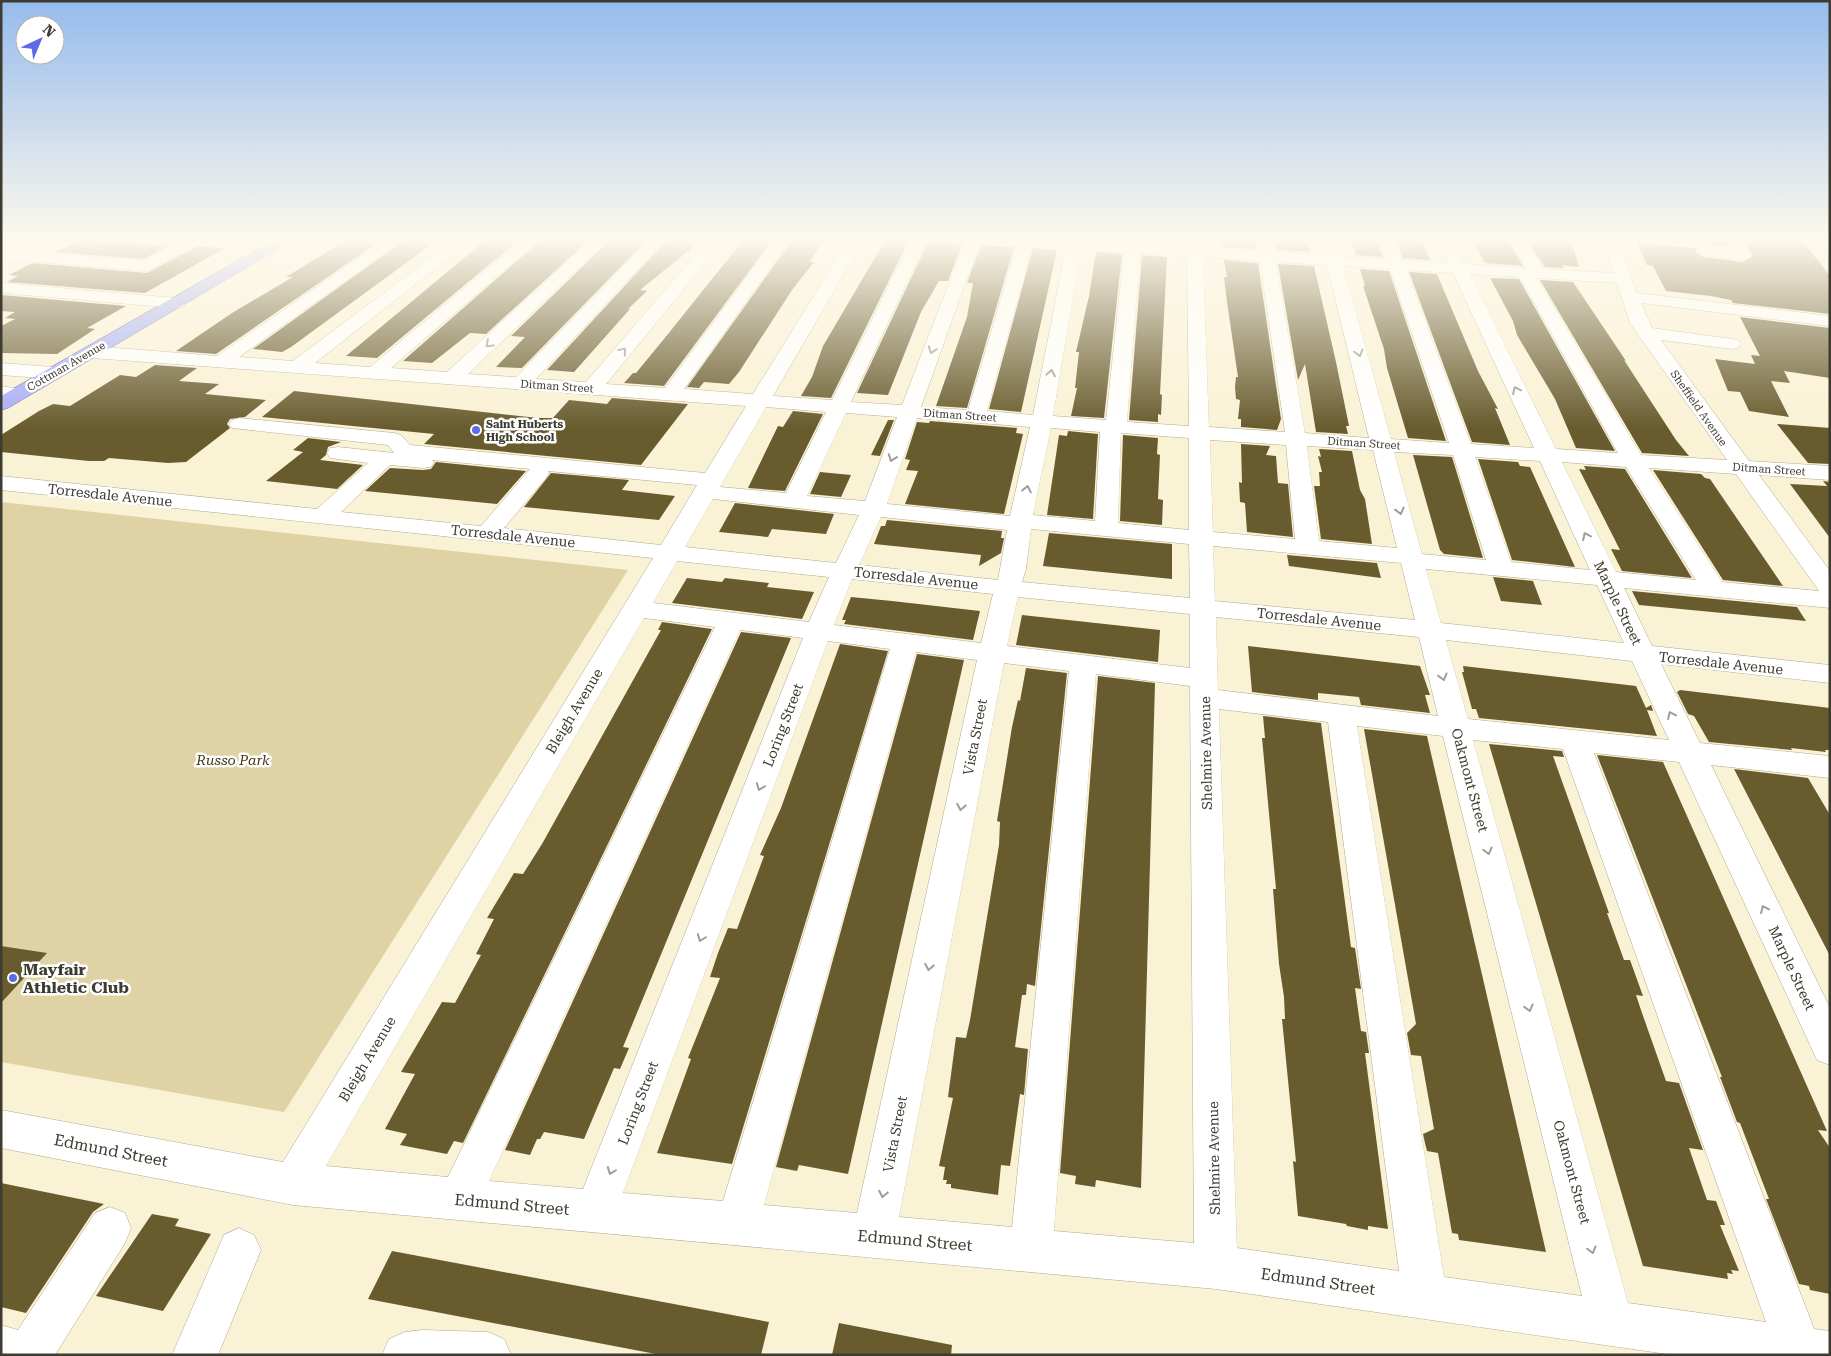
<svg xmlns="http://www.w3.org/2000/svg" width="1831" height="1356" font-family="'Roboto Serif',serif">
	<rect width="100%" height="100%" fill="#faf2d5"/>
	<!-- green -->
	<path fill="#dfd2a4" d="M1 502 628 570 284 1112 1 1062Z"/>
	<!-- building -->
	<path fill="#685b2e" d="M348 239H383L216 354 176 351 232 313 293 277H286Z
		M406 239H439L291 347 282 352 253 349Z
		M487 239H520L377 358 346 356Z
		M542 239H590L486 334 470 333 432 363 403 361Z
		M611 239H648L522 368 496 367 525 337 511 336Z
		M668 239H703L640 290 647 291 628 309H630L574 372 547 370Z
		M744 239H773L664 386 624 383 633 373H636L668 334Z
		M793 239H825L809 262H814L792 290 739 372 729 384 704 382 699 388 687 387Z
		M886 239 909 240 831 398 801 396 812 377 823 346Z
		M1142 239H1169L1168 244 1142 242Z
		M1220 239H1256L1257 249 1222 247Z
		M1274 239H1307L1310 252 1277 250Z
		M1351 239H1377L1383 257 1356 255Z
		M1396 239H1420L1430 260 1403 258Z
		M1472 239H1507L1523 266 1485 263Z
		M1526 239H1571L1579 267 1562 265 1564 268 1545 267Z
		M1705 239H1726L1729 247 1708 244Z
		M1744 239H1801L1830 276V314L1733 303 1731 300 1711 296 1666 291 1653 266 1647 265 1637 243 1696 248 1695 252 1704 257 1743 262 1753 256Z
		M80 240 160 245H169L144 259 56 252Z
		M928 242 962 244 948 281H939L921 312 888 395 857 393Z
		M981 245 1014 247 967 408 936 406 967 317 973 283H967Z
		M198 246 225 248 145 293 7 282 18 276 9 275 32 263 147 273Z
		M1033 248 1057 250 1021 412 989 409Z
		M1096 252 1122 254 1104 418 1071 416 1077 388H1075L1079 352H1076L1089 296Z
		M1142 255 1167 257 1160 394 1162 395 1161 415 1158 414V422L1129 420Z
		M1224 260 1258 263 1281 419 1277 430 1241 427V419H1238L1240 400 1236 399 1235 387 1236 377H1238L1227 302 1224 277H1227Z
		M1278 264 1314 266 1336 362 1349 426H1346L1348 434 1316 432 1305 364 1298 380Z
		M1360 269 1389 271 1446 441 1408 438 1387 368 1384 349 1363 286H1365Z
		M1409 272 1437 274 1478 371 1498 409 1495 408 1510 445 1472 442Z
		M1490 278 1519 279 1615 451 1576 448 1555 399 1517 335 1513 321Z
		M1540 280 1573 282 1626 361 1624 360 1676 440 1689 456 1642 453Z
		M1 295 126 306 87 328 95 329 57 354 1 353V326L15 319 5 318 15 312 1 311Z
		M1740 317 1830 328V378L1784 371 1790 383 1771 381 1789 417 1749 411 1740 392 1728 391 1715 359 1755 364 1751 355 1760 356Z
		M155 365 197 368 179 381 219 384 205 394 266 400 245 417 230 419 227 424 230 428 186 462 168 463 109 458 104 461H89L1 452V435L39 411 53 404 70 406 120 375 136 377Z
		M294 391 538 418H553L569 400 607 404 612 398 688 404 641 465 424 444 434 434 262 417Z
		M793 411 823 414 785 491 748 488 778 426 783 427Z
		M888 420H894L880 456 871 455Z
		M930 421 1017 428 1016 433 1023 434 1004 514 905 504 918 471 906 470 910 460 905 459 917 422 929 423Z
		M1777 424 1830 428V464L1808 463Z
		M1068 431 1098 434 1093 519 1047 515 1059 435 1067 436Z
		M1123 435 1158 438 1157 454 1160 455 1158 499 1163 500 1162 525 1120 521Z
		M308 438 341 442 328 447 326 455 320 460 363 465 337 489 266 481 303 452 293 450Z
		M1241 444 1270 446 1266 455 1276 456 1278 483 1288 484 1293 537 1247 532 1245 503 1240 502 1239 482 1242 483Z
		M1319 449 1352 451 1360 490 1365 499 1372 544 1321 539 1314 486H1320L1319 472H1322L1318 456 1321 457Z
		M1413 455 1452 457 1483 558 1444 554 1440 550Z
		M1478 459 1518 462 1520 466 1530 467 1575 567 1512 560Z
		M436 462 526 471 497 504 365 491 390 468 423 470 431 469Z
		M1584 466 1625 469 1692 578 1622 571 1611 549 1620 550 1579 469 1586 470Z
		M1653 470 1701 474 1705 478 1710 479 1783 586 1723 580Z
		M820 472 851 475 841 497 810 494Z
		M551 473 629 480 622 490 675 496 659 520 524 507Z
		M1823 481 1830 482V538L1790 484 1827 486Z
		M735 503 834 514 826 534 772 529 768 537 719 532Z
		M887 520 1002 531 1001 538H1004L1001 553 979 566 981 555 874 544 881 526H885Z
		M1049 533 1172 544V579L1043 566Z
		M1287 555 1377 563 1381 578 1289 566Z
		M1493 577 1533 581 1542 605 1501 601Z
		M687 578 722 582 725 578 769 583 767 587 814 592 802 619 672 603Z
		M1632 591 1797 607 1806 621 1639 605Z
		M851 597 892 601 980 611 973 640 844 624 846 620H842Z
		M1022 615 1160 630 1158 662 1016 645Z
		M662 622 712 629 463 1143 454 1141 447 1154 400 1145 407 1134 385 1129 415 1074 401 1072 442 1002 455 1003 481 955 476 954 494 919 487 918 514 873 523 874 542 844 661 630H658Z
		M741 632 791 638 623 1047 629 1048 620 1069 614 1068 584 1139 544 1132 540 1139H537L530 1155 505 1150Z
		M840 644 888 651 732 1164 657 1153 691 1059 688 1058 720 978 710 977 718 953 728 928 737 929 764 856 760 855 781 808Z
		M1248 646 1420 666 1430 695H1425L1430 713 1361 705 1359 697 1318 693V700L1252 692Z
		M917 654 964 660 848 1174 799 1165 797 1171 776 1167Z
		M1463 666 1636 686 1646 708 1651 705 1653 711 1647 710 1657 736 1479 718 1476 709H1472L1462 672H1464Z
		M1026 668 1067 673 1035 986 1027 984 1026 995H1022L1015 1047 1028 1049 1024 1095 1020 1094 1010 1166 1001 1165 998 1195 951 1188V1184H946L947 1180H943L945 1167 939 1166 953 1098 948 1097 956 1037 966 1038 970 1020 999 845 1000 822 997 821 1012 727 1018 700 1020 701Z
		M1098 676 1155 683 1141 1188 1096 1180 1095 1187 1075 1184 1076 1176 1060 1173Z
		M1680 690 1830 708V750H1825L1826 752 1791 748 1792 750 1709 742 1694 716 1688 714 1677 692Z
		M1263 716 1321 723 1351 947 1355 948 1361 989 1355 988 1361 1031 1366 1032 1369 1053H1365L1388 1229 1368 1226V1230L1347 1226 1346 1224 1298 1216 1293 1161 1296 1162 1282 1019H1285L1284 997 1279 964 1273 889H1276L1262 738H1265Z
		M1364 729 1427 736 1546 1252 1459 1240 1458 1234 1452 1233 1438 1153 1427 1151 1425 1143 1423 1134 1434 1129 1421 1056 1411 1055 1407 1033 1416 1024Z
		M1489 744 1562 751 1564 757 1553 756 1609 913H1607L1624 960H1630L1643 996 1636 995 1642 1013 1666 1081 1679 1083 1703 1150 1689 1148 1707 1200 1716 1201 1725 1225H1720L1739 1271 1731 1270 1733 1274 1727 1273 1728 1279 1643 1266Z
		M1597 755 1663 762 1827 1131 1818 1130 1830 1148V1294L1810 1290 1809 1286 1799 1284 1766 1199H1769L1740 1123 1737 1122 1720 1077H1722Z
		M1734 769 1808 778 1830 815V956Z
		M1 946 47 953 1 1003Z
		M1 1183 104 1204 93 1212 26 1313 1 1307Z
		M152 1214 179 1219 175 1226 211 1234 163 1311 96 1296Z
		M392 1251 769 1322 761 1355H661L368 1299Z
		M839 1323 952 1345 951 1355H832Z"/>
	<g fill="none" stroke-linecap="round" stroke-linejoin="round">
		<!-- minor casing -->
		<g stroke="#b1a98f" stroke-width="1">
			<path id="minor" d="M183 239C199 239 276 234 284 245L276 250 198 244 147 271 1 259V249L144 261Z
				M386 239H404L239 357 293 361 456 239H473L315 363 370 367 523 239H540L391 368 447 372 592 239H609L468 374 516 377 650 239H666L536 379 586 382 709 239H725L606 384 665 388 775 239H791L684 389 753 394 849 239H864L773 396 832 400 912 239H927L851 402 902 405 966 239H981L921 407 968 410 1017 245 990 242 988 239H1082L1125 243 1126 239H1140V244L1187 247 1188 239H1202L1203 248 1259 251 1258 239H1272L1275 252 1324 255 1320 239H1335L1340 256 1386 259 1379 239H1394L1402 260 1448 263 1437 239H1452L1465 264 1527 268 1509 239H1524L1544 269 1614 273 1602 239H1617L1637 293 1830 316V326L1641 303 1652 328 1732 339 1738 340 1741 344 1738 348 1732 349 1661 340 1749 461 1830 466V480L1759 475 1830 571V608L1624 588 1652 646 1830 665V683L1661 664 1700 743 1830 756V778L1711 765 1830 1008V1065L1817 1060 1679 762 1594 753 1814 1329 1830 1331V1355H1674L1216 1289 293 1205 1 1148V1110L283 1162 653 558 1 490V476L317 509 368 463 330 458 327 453 330 448 338 447 394 453 388 445 232 428 229 424 232 420 239 418 394 433 401 435 410 445 705 473 746 406 92 358 85 356 83 352 85 348 92 346 217 356ZM1032 246 1066 248 1033 415 987 411ZM1081 249 1124 252 1106 420 1053 416ZM1140 253 1187 256 1189 426 1127 422ZM1203 257 1260 261 1285 432 1209 427ZM1276 262 1327 265 1369 438 1305 433ZM1343 266 1390 269 1449 443 1391 439ZM1406 270 1453 273 1534 448 1471 444ZM1470 274 1520 277 1618 453 1556 449ZM1537 278 1617 283 1630 323 1727 460 1641 455ZM766 407 826 412 786 493 720 487ZM846 413 897 417 865 501 807 496ZM917 418 1030 427 1010 516 887 504ZM1051 428 1100 432 1095 521 1033 515ZM1121 433 1189 438V530L1118 523ZM1210 440 1286 445 1295 539 1213 532ZM1307 446 1373 450 1397 548 1319 541ZM1394 452 1453 455 1486 560 1422 554ZM1475 457 1540 461 1590 570 1511 562ZM432 460 530 469 481 526 341 512 390 465 423 468 431 467 434 462ZM1562 462 1626 467 1696 580 1616 572ZM1649 468 1736 474 1819 591 1722 582ZM548 471 697 485 661 545 504 528 546 478 549 473ZM713 499 859 515 836 563 685 547ZM881 517 1007 530 998 580 859 565ZM1031 529 1189 544 1190 598 1022 582 1026 569ZM1213 546 1401 563 1415 620 1215 601ZM677 561 829 577 809 622 653 603ZM1426 569 1597 585 1624 643 1441 623ZM852 579 993 594 981 643 834 625ZM1018 597 1190 614V668L1007 646ZM1216 617 1419 637 1438 716 1218 690ZM644 618 715 627 448 1177 326 1166ZM740 630 803 638 583 1189 489 1181ZM1446 640 1632 661 1669 740 1468 719ZM828 641 890 649 723 1201 623 1193ZM916 652 977 660 857 1213 764 1205ZM1004 663 1069 671 1012 1227 899 1217ZM1096 674 1190 686 1194 1243 1054 1231ZM1219 709 1328 722 1399 1271 1237 1248ZM1357 726 1443 736 1582 1296 1444 1277ZM1473 740 1563 749 1766 1322 1628 1303Z
				M1667 239H1696L1697 240 1689 245 1670 242Z
				M1728 239H1742L1751 255 1749 258 1743 260 1704 255 1696 250 1704 245 1732 249Z
				M1 283 176 298 182 299 185 303 182 307 176 308 1 293Z
				M1 363 53 367 60 369 63 373 60 377 53 379 1 375Z
				M1 386 25 390 28 394 25 398 18 400 1 398Z
				M110 1207 125 1213 131 1228 125 1243 55 1355H1V1325L18 1330 95 1213Z
				M239 1228 254 1235 261 1250 218 1355H172L224 1235Z
				M423 1330 488 1332 504 1339 511 1355H382L389 1339 405 1332Z"/>
		</g>
		<!-- major casing -->
		<g stroke="#5b62ad" stroke-width="1">
			<path id="major" d="M276 239H295L8 408 1 410V396Z"/>
		</g>
		<!-- minor -->
		<use href="#minor" fill="#fff" fill-rule="evenodd"/>
		<!-- major -->
		<use href="#major" fill="#a6adf6" fill-rule="evenodd"/>
	</g>
	<!-- one-way arrows -->
	<defs><path id="oneway-chevron" d="M-2-3.5L2.5 0L-2 3.5" fill="none" stroke-width="1.6" stroke-linecap="round" stroke-linejoin="round" transform="scale(1.25)"/></defs>
	<g stroke="#9e9d98">
		<use href="#oneway-chevron" transform="translate(489 344) rotate(137)"/>
		<use href="#oneway-chevron" transform="translate(932 350) rotate(110)"/>
		<use href="#oneway-chevron" transform="translate(623 351) rotate(-50)"/>
		<use href="#oneway-chevron" transform="translate(1359 353) rotate(75)"/>
		<use href="#oneway-chevron" transform="translate(1051 373) rotate(-80)"/>
		<use href="#oneway-chevron" transform="translate(1516 390) rotate(-115)"/>
		<use href="#oneway-chevron" transform="translate(892 458) rotate(110)"/>
		<use href="#oneway-chevron" transform="translate(1027 489) rotate(-78)"/>
		<use href="#oneway-chevron" transform="translate(1400 511) rotate(76)"/>
		<use href="#oneway-chevron" transform="translate(1586 536) rotate(-116)"/>
		<use href="#oneway-chevron" transform="translate(1443 677) rotate(75)"/>
		<use href="#oneway-chevron" transform="translate(1671 715) rotate(-115)"/>
		<use href="#oneway-chevron" transform="translate(760 787) rotate(111)"/>
		<use href="#oneway-chevron" transform="translate(961 807) rotate(101)"/>
		<use href="#oneway-chevron" transform="translate(1488 851) rotate(75)"/>
		<use href="#oneway-chevron" transform="translate(1764 909) rotate(-115)"/>
		<use href="#oneway-chevron" transform="translate(701 938) rotate(111)"/>
		<use href="#oneway-chevron" transform="translate(929 967) rotate(101)"/>
		<use href="#oneway-chevron" transform="translate(1529 1008) rotate(75)"/>
		<use href="#oneway-chevron" transform="translate(611 1171) rotate(111)"/>
		<use href="#oneway-chevron" transform="translate(883 1194) rotate(101)"/>
		<use href="#oneway-chevron" transform="translate(1592 1250) rotate(75)"/>
	</g>
	<!-- sky -->
	<linearGradient id="sky" x2="0" y2="1"><stop stop-color="#96bbed"/><stop offset="0.56" stop-color="#fdf9ec"/><stop offset="1" stop-color="#fdf9ec" stop-opacity="0"/></linearGradient>
	<rect width="1831" height="428" fill="url(#sky)"/>
	<!-- markers -->
	<g fill="#5f6be2" stroke="#fff" stroke-width="2">
		<circle cx="476" cy="430" r="5"/>
		<circle cx="13" cy="978" r="5"/>
	</g>
	<g text-anchor="middle" stroke-width="5" stroke-linejoin="round" paint-order="stroke">
		<!-- far-street labels -->
		<g font-size="11" fill="#3e3b30" stroke="#fff">
			<text transform="translate(66 366) rotate(-30)" y="4">Cottman Avenue</text>
			<text transform="translate(557 386) rotate(4)" y="4">Ditman Street</text>
			<text transform="translate(1699 408) rotate(55)" y="4">Sheffield Avenue</text>
			<text transform="translate(960 415) rotate(4)" y="4">Ditman Street</text>
			<text transform="translate(1364 443) rotate(4)" y="4">Ditman Street</text>
			<text transform="translate(1769 469) rotate(4)" y="4">Ditman Street</text>
		</g>
		<!-- far-poi labels -->
		<g font-size="11" font-weight="bold" fill="#3e3b30" stroke="#fff" text-anchor="start">
			<text x="486" y="428">Saint Huberts<tspan x="486" dy="13">High School</tspan></text>
		</g>
		<!-- street labels -->
		<g font-size="14" fill="#3e3b30" stroke="#fff">
			<text transform="translate(110 495) rotate(6)" y="5">Torresdale Avenue</text>
			<text transform="translate(513 536) rotate(6)" y="5">Torresdale Avenue</text>
			<text transform="translate(916 578) rotate(6)" y="5">Torresdale Avenue</text>
			<text transform="translate(1618 603) rotate(64)" y="5">Marple Street</text>
			<text transform="translate(1319 619) rotate(6)" y="5">Torresdale Avenue</text>
			<text transform="translate(1721 663) rotate(6)" y="5">Torresdale Avenue</text>
			<text transform="translate(574 711) rotate(-59)" y="5">Bleigh Avenue</text>
			<text transform="translate(783 725) rotate(-69)" y="5">Loring Street</text>
			<text transform="translate(975 737) rotate(-79)" y="5">Vista Street</text>
			<text transform="translate(1206 753) rotate(-91)" y="5">Shelmire Avenue</text>
			<text transform="translate(1470 780) rotate(75)" y="5">Oakmont Street</text>
			<text transform="translate(1792 968) rotate(65)" y="5">Marple Street</text>
			<text transform="translate(367 1059) rotate(-59)" y="5">Bleigh Avenue</text>
			<text transform="translate(638 1103) rotate(-69)" y="5">Loring Street</text>
			<text transform="translate(895 1134) rotate(-79)" y="5">Vista Street</text>
			<text transform="translate(1214 1158) rotate(-91)" y="5">Shelmire Avenue</text>
			<text transform="translate(1572 1172) rotate(75)" y="5">Oakmont Street</text>
		</g>
		<!-- park labels -->
		<g font-size="14" font-style="italic" fill="#433812" stroke="#fff">
			<text x="233" y="765">Russo Park</text>
		</g>
		<!-- near-poi labels -->
		<g font-size="16" font-weight="bold" fill="#3e3b30" stroke="#fff" text-anchor="start">
			<text x="23" y="975">Mayfair<tspan x="23" dy="18">Athletic Club</tspan></text>
		</g>
		<!-- near-street labels -->
		<g font-size="16" fill="#3e3b30" stroke="#fff">
			<text transform="translate(111 1150) rotate(11)" y="6">Edmund Street</text>
			<text transform="translate(512 1204) rotate(5)" y="6">Edmund Street</text>
			<text transform="translate(915 1240) rotate(5)" y="6">Edmund Street</text>
			<text transform="translate(1318 1281) rotate(8)" y="6">Edmund Street</text>
		</g>
	</g>
	<!-- border -->
	<rect width="1831" height="1356" fill="none" stroke="#3e3b30" stroke-width="5"/>
	<!-- north arrow -->
	<g transform="translate(40 40) rotate(44)"><circle r="24" fill="#ffffff" stroke="#b2b1ac"/>
	<path d="M0-4L9 19L0 12L-9 19Z" fill="#5f6be2"/>
	<text y="-8" font-size="14" font-weight="bold" text-anchor="middle" fill="#3e3b30">N</text>
	</g>
</svg>
